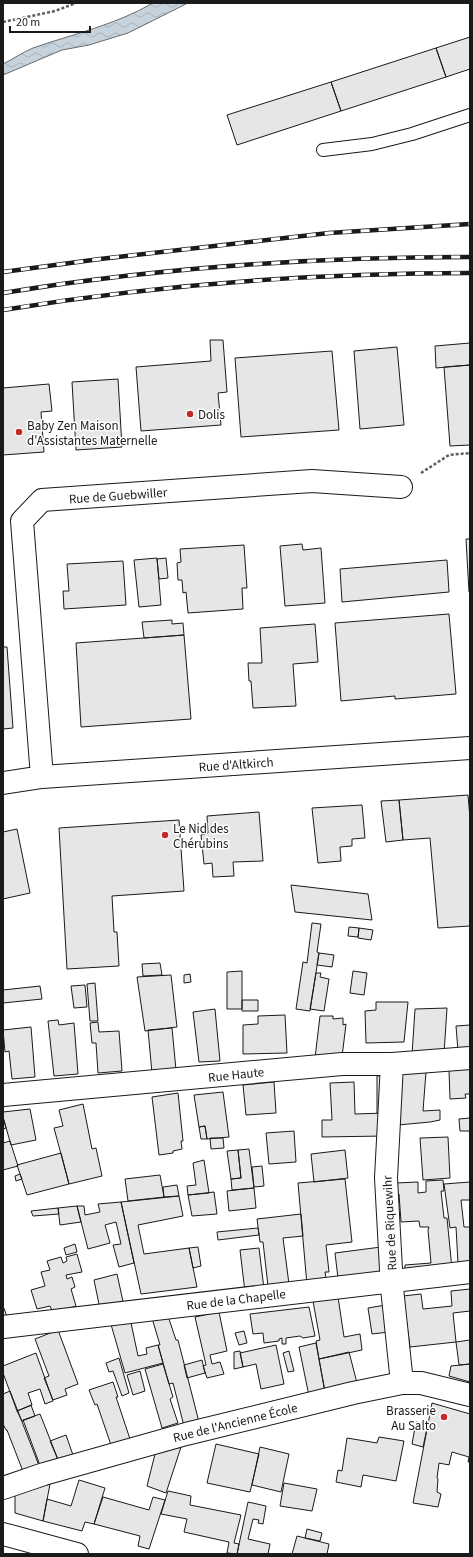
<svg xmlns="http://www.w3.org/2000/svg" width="473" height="1557" font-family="'Source Sans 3',sans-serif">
	<defs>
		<pattern id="water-waves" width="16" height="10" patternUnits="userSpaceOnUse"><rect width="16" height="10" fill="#c6d2dc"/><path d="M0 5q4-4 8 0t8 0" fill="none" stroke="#aab4bc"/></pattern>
	</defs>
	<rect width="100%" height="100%" fill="#fff"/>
	<!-- water -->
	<path fill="url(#water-waves)" stroke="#6a6a6a" d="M153 3H188L128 33 89 45 62 50 3 75V64C13 59 23 52 33 48 73 34 115 25 153 3Z"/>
	<!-- building -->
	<path fill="#e6e6e6" stroke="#1a1a1a" d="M470 37V69L446 77 436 48Z
		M436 48 446 77 341 111 331 82Z
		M331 82 341 111 237 145 227 115Z
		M210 340H223L227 392 218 393 221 425 141 431 136 367 211 361Z
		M470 343V365L436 368 435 346Z
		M397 347 404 425 360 429 354 351Z
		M332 351 339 430 241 437 235 358Z
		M470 365V445L450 446 444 367Z
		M118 379 122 447 76 450 72 382Z
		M49 384 52 411 41 412 44 452 3 455V388Z
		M466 539H470V592H469Z
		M302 544 303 550 321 548 325 603 285 606 280 546Z
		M244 545 247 588H242L243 609 188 613 186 592 183 593 182 580H178L177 563 181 562 180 549Z
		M157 558 161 605 139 607 134 560Z
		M166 558 168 578 159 579 157 559Z
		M447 560 449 592 342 602 340 569Z
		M123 561 126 605 64 609 63 591H69L67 564Z
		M449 614 456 694 395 699V696L341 701 335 623Z
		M172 620V624L183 623 184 635 144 638 142 622Z
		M315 624 318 662 293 664 296 706 253 708 251 681H249L248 663H262L260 628Z
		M184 635 191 719 81 727 76 643Z
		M3 647H7L13 728 3 729Z
		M468 795 470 818V926L438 928 430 838 403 840 399 800Z
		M399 800 403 840 386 842 381 801Z
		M362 805 365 838 352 839V846L340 847 341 861 318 863 312 808Z
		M259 812 263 861 233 862 234 876 213 877 212 863 204 864 201 835 208 833 207 816Z
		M179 820 184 891 112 896 114 932H117L119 966 67 969 59 828Z
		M17 829 30 893 3 899V832Z
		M291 885 368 894 372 920 295 912Z
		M312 923 321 924 317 952 319 953 310 1011 296 1009 303 962 307 963Z
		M349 927 359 928 358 937 348 936Z
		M359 928 373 930 371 940 358 938Z
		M319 953 334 955 332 967 317 965Z
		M160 963 162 975 143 976 142 964Z
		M242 971V1009H227V972Z
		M353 971 367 973 364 995 350 993Z
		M316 973H321L320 977 329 979 324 1011 310 1009Z
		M190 974 191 982 184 983V975Z
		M171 975 177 1027 145 1031 137 977Z
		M95 983 98 1021H90L87 984Z
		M85 985 87 1007 74 1008 71 986Z
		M40 986 42 999 3 1003V990Z
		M242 1000H258V1011H242Z
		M376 1002H408L404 1042 366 1043 365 1011 376 1010Z
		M447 1008 444 1054 412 1055 415 1009Z
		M215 1009 220 1061 199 1062 193 1012Z
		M285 1015 287 1053 243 1054V1025L258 1024V1016Z
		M320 1016H333V1019L343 1018V1025L346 1024 342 1057 315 1058Z
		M58 1020 59 1025 74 1023 78 1074 54 1076 48 1021Z
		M98 1022 99 1032 119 1031 122 1071 98 1073 96 1043H92L90 1023Z
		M470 1025V1050L458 1051 456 1026Z
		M31 1027 35 1077 12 1079 9 1051 5 1052 3 1030Z
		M172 1028 176 1070 152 1073 148 1030Z
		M470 1069V1094H465L466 1098 450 1099 449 1070Z
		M426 1072 423 1111 440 1110V1120L430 1122 398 1125 402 1074Z
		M386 1075 385 1113H377V1076Z
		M274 1082 276 1113 246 1115 243 1085Z
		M354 1082 355 1114 385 1113 384 1136 322 1137V1120H332L330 1083Z
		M223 1092 229 1137 207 1139 205 1126 199 1127 194 1095Z
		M178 1093 183 1141H181L182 1149 173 1151V1153L159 1155 152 1097Z
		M83 1104 92 1149 96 1148 102 1176 69 1184 54 1128 63 1126 59 1110Z
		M30 1109 36 1140 11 1145 3 1117V1112Z
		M3 1117 6 1128 3 1129Z
		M470 1118V1131H460L459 1119Z
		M205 1126 207 1139H201L199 1127Z
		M294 1131 296 1162 269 1164 266 1133Z
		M448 1137 450 1178 423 1180 420 1138Z
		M210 1138H223L224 1148 211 1149Z
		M10 1141 18 1166 3 1170V1143Z
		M249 1149 254 1188 232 1190 231 1179 241 1178 238 1150Z
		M238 1150 241 1178 231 1179 227 1151Z
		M345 1150 348 1178 314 1182 311 1154Z
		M61 1153 69 1184 27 1195 17 1165Z
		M204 1160 209 1193 188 1195 187 1186 196 1185 193 1163Z
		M262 1166 264 1186 254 1187 252 1167Z
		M20 1174 22 1179 16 1181 15 1176Z
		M160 1175 164 1197 128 1201 125 1179Z
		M345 1179 352 1242 326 1245 329 1272H325L327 1283 307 1285 298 1183Z
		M443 1180 444 1191H441L444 1218H447L452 1269 405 1274V1265L431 1263 428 1230 429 1227H420L419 1221 401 1222 399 1194H397L396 1183 418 1182V1193L426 1192V1181Z
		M470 1182V1200H461L464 1227H470V1263H458L456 1227 450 1228 444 1184Z
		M177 1185 179 1196 164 1197 163 1187Z
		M254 1188 256 1208 229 1211 227 1191Z
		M214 1192 217 1214 192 1216 188 1195Z
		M179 1196 183 1216 138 1225 144 1254 189 1248 197 1287 141 1294 121 1202Z
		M121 1202 134 1263 119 1267 113 1245 121 1244 116 1222 105 1225 110 1243 88 1249 77 1206H84L85 1215 100 1212 98 1204Z
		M77 1206 81 1222 60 1225 58 1208Z
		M58 1208 59 1214 33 1216 31 1211Z
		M301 1214 303 1236 283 1238 289 1284 268 1286 263 1242H260L257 1219Z
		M258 1228 259 1235 218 1240 217 1232Z
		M75 1244 77 1252 66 1255 64 1248Z
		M198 1247 201 1266 193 1268 189 1248Z
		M381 1247 384 1273 338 1278 335 1253Z
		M259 1248 264 1289 245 1292 240 1250Z
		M77 1254 82 1272 66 1275 67 1279 72 1277 75 1287 71 1289 76 1306 53 1313 50 1306 37 1309 31 1290 45 1286 41 1272 50 1270 47 1261 61 1257 63 1263 67 1261 66 1257Z
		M117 1274 124 1306 100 1309 94 1280Z
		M470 1289V1311L453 1313 456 1342 410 1347 403 1296 421 1294 423 1309 452 1306 451 1291Z
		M338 1297 344 1337 360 1334 362 1350 319 1359 316 1341 320 1340 313 1301Z
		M386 1305 389 1332 372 1334 368 1308Z
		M3 1306 8 1319H3Z
		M309 1307 315 1336 303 1338 300 1336 286 1338V1344H282V1338L279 1339V1341L264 1343 263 1333 253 1334 250 1314Z
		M219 1312 227 1351 210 1355 212 1364 220 1362 224 1374 207 1378 203 1366 206 1365 195 1317Z
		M168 1316 176 1340H178L199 1422 184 1426 173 1383 169 1384 158 1345H160L152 1318Z
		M130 1318 138 1356 147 1354 146 1348 158 1345 163 1363 125 1373 110 1321Z
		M58 1330 78 1384 65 1389 67 1395 53 1400 44 1378 49 1376 35 1339Z
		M244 1331 247 1343 239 1345 235 1333Z
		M470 1340V1364L459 1365 456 1342Z
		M316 1343 325 1392 309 1396 299 1347Z
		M276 1345 284 1384 261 1389 256 1364 243 1367 240 1353Z
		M240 1351 243 1367 234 1369V1352Z
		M289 1351 294 1371 288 1372 283 1353Z
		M349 1352 357 1383 325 1392 319 1359Z
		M36 1353 53 1401 45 1404 40 1389 28 1393 32 1405 17 1411 3 1373V1366Z
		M119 1358 129 1393 122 1396 113 1371 109 1372 106 1363Z
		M202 1360 205 1373 187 1378 184 1365Z
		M163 1364 173 1397 170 1399 178 1423 162 1428 145 1369Z
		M470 1364V1382L449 1376 451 1366Z
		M140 1371 145 1391 133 1395 127 1375Z
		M113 1382 118 1397H116L130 1439 111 1445 97 1404 95 1405 89 1390Z
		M10 1391 40 1468 24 1474 7 1430H6L3 1424V1394Z
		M432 1403 470 1414V1462H468L469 1457 452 1452 449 1465 439 1463 437 1478 438 1479 437 1492 441 1494 438 1507 413 1503Z
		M31 1405 35 1416 22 1421 17 1411Z
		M40 1414 59 1462 41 1468 23 1420Z
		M416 1422 428 1424 423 1447 412 1444Z
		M66 1435 74 1458 59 1462 50 1441Z
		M379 1437 404 1441 396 1481 363 1475 361 1487 336 1482 338 1470 342 1471 347 1438 377 1443Z
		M216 1444 259 1454 250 1492 207 1483Z
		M181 1447 166 1493 147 1486 155 1454Z
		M260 1447 289 1454 281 1492 252 1485Z
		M79 1480 105 1488 94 1524 85 1522 82 1531 43 1521 47 1499 71 1506Z
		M284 1483 317 1489 312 1511 280 1506Z
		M50 1484 43 1521 15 1513V1495Z
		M168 1491 191 1496 190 1505 241 1515 234 1543 239 1544 237 1554 227 1553 229 1542 184 1532 187 1519 161 1514Z
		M103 1497 149 1510 153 1497 165 1500 149 1549 138 1546 140 1536 94 1524Z
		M248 1502 266 1506 263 1524 258 1523 259 1520 253 1519 248 1539 270 1544 268 1554H237Z
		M307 1529 322 1533 320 1541 305 1538Z
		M297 1536 329 1544 327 1554H292Z"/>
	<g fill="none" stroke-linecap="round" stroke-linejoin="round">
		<!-- lane casing -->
		<g stroke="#1a1a1a" stroke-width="14">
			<path id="lane" d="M323 150 372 144 412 134 470 115"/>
		</g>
		<!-- street casing -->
		<g stroke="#1a1a1a" stroke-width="24">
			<path id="street" d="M42 777 22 521 42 500 312 481 401 487
				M3 783 42 777 470 748
				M392 1064 386 1178 392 1288 402 1383
				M3 1095 342 1064H392L470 1058
				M3 1327 470 1272
				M3 1488 44 1474 186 1434 353 1393 402 1383H421L470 1395
				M3 1534 77 1554"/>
		</g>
		<!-- path -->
		<path stroke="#5f5f5f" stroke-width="2.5" stroke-dasharray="3 2" stroke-linecap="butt" d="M3 22 55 11 76 3
			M421 473 449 455 470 453"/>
		<!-- lane -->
		<use href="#lane" stroke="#fff" stroke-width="12"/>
		<!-- street -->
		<use href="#street" stroke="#fff" stroke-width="22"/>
		<!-- rail casing -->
		<g stroke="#1a1a1a" stroke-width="4.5">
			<path id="rail" d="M3 272 100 259 329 233 470 224
				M3 293C155 268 316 257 470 257
				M3 310C155 285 316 273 470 273"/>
		</g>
		<!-- rail -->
		<use href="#rail" stroke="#fff" stroke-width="3" stroke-dasharray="9" stroke-linecap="butt"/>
	</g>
	<!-- markers -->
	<g fill="#c62828" stroke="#fff" stroke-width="1.5">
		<circle cx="190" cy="414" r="4"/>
		<circle cx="19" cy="432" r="4"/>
		<circle cx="165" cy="835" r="4"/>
		<circle cx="444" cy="1417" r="4"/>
	</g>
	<g text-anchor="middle" stroke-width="3" stroke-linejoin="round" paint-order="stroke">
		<!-- poi labels -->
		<g font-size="13" fill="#1a1a1a" stroke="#fff" text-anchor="start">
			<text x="198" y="419">Dolis</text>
			<text x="27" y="430">Baby Zen Maison<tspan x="27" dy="15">d'Assistantes Maternelle</tspan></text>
			<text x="173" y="833">Le Nid des<tspan x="173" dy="15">Chérubins</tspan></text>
			<text x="436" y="1415" text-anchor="end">Brasserie<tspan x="436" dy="15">Au Salto</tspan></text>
		</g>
		<!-- street labels -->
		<g font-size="13" fill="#1a1a1a" stroke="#fff">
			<text transform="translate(118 495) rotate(-4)" y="5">Rue de Guebwiller</text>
			<text transform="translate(236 764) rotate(-4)" y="5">Rue d'Altkirch</text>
			<text transform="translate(236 1074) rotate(-6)" y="5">Rue Haute</text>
			<text transform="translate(389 1223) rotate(-93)" y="5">Rue de Riquewihr</text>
			<text transform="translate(236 1299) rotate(-7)" y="5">Rue de la Chapelle</text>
			<text transform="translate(235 1422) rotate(-14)" y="5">Rue de l'Ancienne École</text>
		</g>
	</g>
	<!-- border -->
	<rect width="473" height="1557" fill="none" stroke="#1a1a1a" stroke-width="8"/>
	<!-- scale -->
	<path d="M10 26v6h80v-6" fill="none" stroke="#1a1a1a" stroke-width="2"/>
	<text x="16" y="26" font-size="12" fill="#1a1a1a" stroke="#ffffff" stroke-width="3" paint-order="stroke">20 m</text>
</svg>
